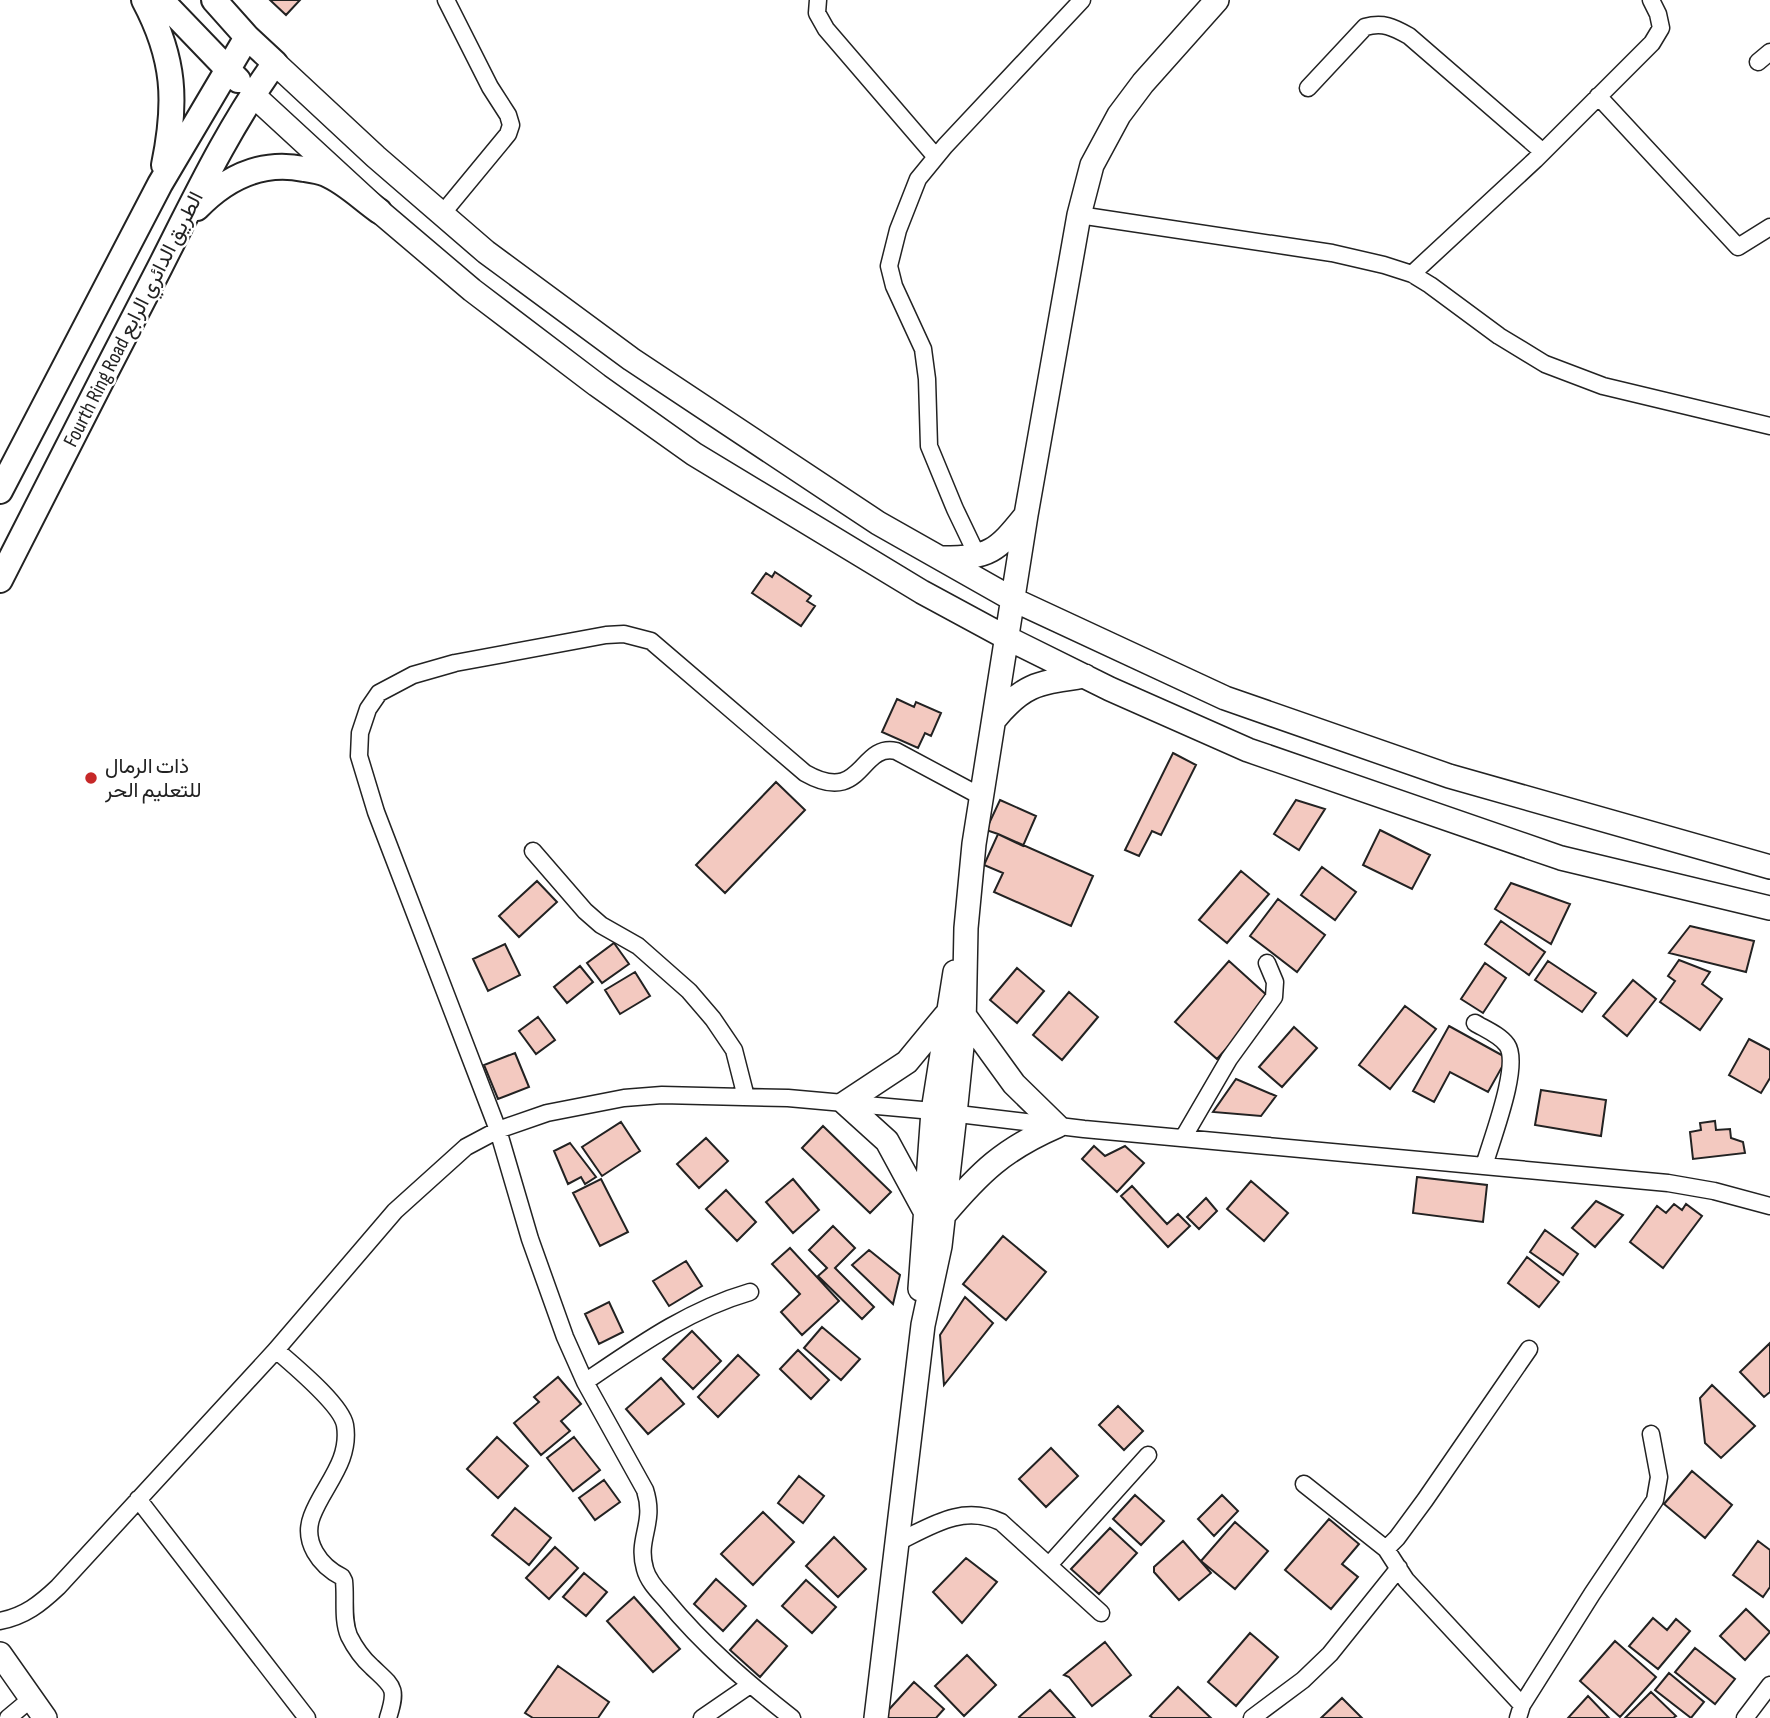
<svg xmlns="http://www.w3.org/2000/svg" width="1770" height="1718" font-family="'Sofia Sans Condensed',Vazirmatn,sans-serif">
	<rect width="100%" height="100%" fill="#fff"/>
	<!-- building -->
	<path fill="#f3c9c0" stroke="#222" stroke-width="2" d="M270 0H300L286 15Z
		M775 572 811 596 807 601 815 606 801 626 752 593 766 573 772 577Z
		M897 699 914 707 916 702 941 713 931 736 925 733 918 748 882 732Z
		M1173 753 1196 765 1161 835 1152 831 1139 856 1125 850Z
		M776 782 805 810 725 893 696 865Z
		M1000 800 1036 816 1023 846 998 834 986 830Z
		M1296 800 1325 809 1299 850 1274 834Z
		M1380 830 1430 855 1412 889 1363 865Z
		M998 834 1093 876 1071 926 994 892 1003 873 984 865Z
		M1322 867 1356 892 1335 920 1301 895Z
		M1241 871 1269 894 1227 943 1199 920Z
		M537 881 557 902 519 937 499 916Z
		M1511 883 1570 904 1551 944 1495 909Z
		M1278 899 1325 935 1297 972 1250 936Z
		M1501 921 1545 952 1529 975 1485 944Z
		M1690 926 1754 941 1746 972 1669 953Z
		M614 943 629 964 602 983 587 963Z
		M505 944 520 975 488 991 473 959Z
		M1679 960 1710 972 1702 984 1722 999 1700 1030 1660 1002 1675 981 1668 976Z
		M1229 961 1271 999 1217 1059 1175 1022Z
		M1548 961 1596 993 1582 1012 1535 980Z
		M1485 963 1506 978 1483 1013 1461 999Z
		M580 966 593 982 567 1003 554 987Z
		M1017 968 1044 991 1017 1023 990 1000Z
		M635 972 650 996 620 1014 605 990Z
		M1633 980 1656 999 1627 1036 1603 1016Z
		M1069 992 1098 1017 1062 1060 1033 1035Z
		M1405 1006 1436 1029 1390 1089 1359 1065Z
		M538 1017 555 1040 536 1054 519 1031Z
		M1449 1026 1507 1058 1488 1092 1450 1072 1434 1102 1413 1091Z
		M1294 1027 1317 1048 1282 1087 1259 1067Z
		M1749 1039 1770 1050V1078L1761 1093 1729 1075Z
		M515 1053 529 1087 498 1099 484 1065Z
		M1236 1079 1276 1096 1261 1116 1213 1112Z
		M1541 1090 1606 1100 1601 1136 1535 1125Z
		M1715 1121 1716 1130 1730 1129 1731 1138 1743 1142 1745 1153 1693 1159 1690 1132 1701 1130 1700 1123Z
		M621 1122 640 1151 602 1176 582 1147Z
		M823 1126 891 1192 870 1213 802 1148Z
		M706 1138 728 1161 699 1188 677 1164Z
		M570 1143 596 1177 585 1184 581 1177 568 1184 554 1151Z
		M1094 1146 1105 1156 1125 1146 1144 1163 1117 1192 1082 1159Z
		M1417 1177 1487 1185 1483 1222 1413 1213Z
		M601 1179 628 1232 600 1246 573 1193Z
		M793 1179 819 1210 793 1233 766 1202Z
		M1251 1181 1288 1213 1264 1241 1227 1209Z
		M1132 1186 1167 1224 1178 1214 1190 1226 1168 1247 1121 1196Z
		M726 1190 756 1222 737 1241 706 1209Z
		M1206 1198 1217 1211 1199 1229 1187 1217Z
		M1596 1201 1623 1215 1595 1247 1572 1228Z
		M1674 1204 1682 1210 1686 1204 1702 1216 1663 1268 1630 1242 1657 1206 1666 1213Z
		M833 1226 855 1248 835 1268 874 1307 862 1319 818 1276 827 1268 809 1250Z
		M1545 1230 1578 1254 1563 1275 1530 1252Z
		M1003 1236 1046 1272 1006 1320 963 1284Z
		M790 1248 839 1301 802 1335 781 1312 800 1294 772 1264Z
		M869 1250 900 1275 893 1304 852 1265Z
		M1527 1257 1559 1282 1539 1307 1508 1283Z
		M686 1261 702 1286 669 1306 653 1281Z
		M965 1297 993 1323 944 1385 940 1335Z
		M609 1302 623 1332 599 1344 585 1314Z
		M822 1327 860 1359 841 1380 804 1348Z
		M692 1331 721 1361 693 1389 663 1359Z
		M1770 1343V1392L1764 1397 1740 1372Z
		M798 1350 829 1380 811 1399 780 1369Z
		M738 1355 759 1375 718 1417 698 1397Z
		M558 1377 581 1404 561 1421 570 1431 541 1455 514 1423 539 1402 534 1397Z
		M661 1378 684 1404 648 1434 626 1409Z
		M1712 1385 1755 1426 1721 1458 1705 1443 1700 1398Z
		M1118 1406 1143 1431 1124 1450 1099 1425Z
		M497 1437 528 1466 498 1498 467 1469Z
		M574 1437 600 1470 573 1491 547 1458Z
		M1051 1448 1078 1476 1046 1507 1019 1479Z
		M1692 1471 1732 1505 1705 1538 1664 1504Z
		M799 1476 824 1496 803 1523 778 1503Z
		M604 1480 620 1502 595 1520 579 1498Z
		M1135 1495 1164 1521 1141 1545 1113 1519Z
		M1222 1495 1238 1511 1214 1536 1198 1519Z
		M515 1508 551 1538 529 1565 492 1535Z
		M763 1512 794 1542 753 1585 721 1554Z
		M1329 1519 1359 1544 1342 1564 1358 1577 1331 1609 1285 1570Z
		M1235 1522 1268 1551 1235 1589 1201 1561Z
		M1110 1528 1137 1553 1099 1594 1071 1569Z
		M834 1537 866 1569 838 1597 806 1566Z
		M1183 1541 1211 1573 1179 1600 1154 1572V1567Z
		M1758 1541 1770 1550V1587L1763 1597 1733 1575Z
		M555 1547 578 1568 549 1599 526 1578Z
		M966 1558 997 1582 962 1623 933 1592Z
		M584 1573 607 1592 586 1616 563 1597Z
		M716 1579 746 1606 723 1631 694 1604Z
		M806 1580 836 1607 812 1633 782 1606Z
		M634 1597 680 1649 653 1672 607 1621Z
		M1746 1609 1770 1632 1745 1660 1720 1636Z
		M1653 1618 1667 1630 1676 1619 1690 1631 1658 1669 1629 1646Z
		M757 1620 787 1646 760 1677 730 1650Z
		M1250 1633 1278 1657 1236 1706 1208 1682Z
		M1615 1641 1656 1677 1620 1717 1580 1681Z
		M1105 1642 1131 1675 1092 1706 1069 1677 1064 1675Z
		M1695 1648 1735 1679 1715 1704 1675 1672Z
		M967 1655 996 1685 964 1716 935 1686Z
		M558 1666 609 1702 598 1718H533L525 1713Z
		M1669 1673 1704 1702 1691 1718 1655 1690Z
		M914 1682 944 1709 936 1718H885L883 1716Z
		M1178 1687 1211 1718H1153L1150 1716Z
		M1050 1690 1075 1718H1020L1019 1717Z
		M1651 1692 1676 1716 1673 1718H1625Z
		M1588 1696 1609 1718H1568Z
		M1342 1698 1362 1718H1321Z"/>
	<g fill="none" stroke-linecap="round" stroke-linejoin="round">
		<!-- street casing -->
		<g stroke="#222" stroke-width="19">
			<path id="street" d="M818 0 817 13 826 29 936 157
				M1758 62 1770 52
				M1308 88 1365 27C1383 22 1393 27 1409 36L1543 152
				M1598 96 1738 247 1770 227
				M442 214 508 134 511 125 508 115 490 87 446 0
				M1079 215 1332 253 1384 265 1412 274 1430 285 1499 336 1545 364 1603 386 1770 426
				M1412 274 1535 160 1652 43 1661 28 1658 14 1651 0
				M978 557 955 509 929 446 927 379 923 349 894 286 889 266 898 230 918 179 945 146 1082 0
				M533 851 585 911 601 925 638 946 689 991 713 1019 734 1050 746 1097
				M1475 1023C1485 1029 1500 1035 1507 1045 1521 1065 1491 1141 1484 1166
				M1183 1138 1229 1059 1274 997 1275 982 1267 963
				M276 1350C293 1365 341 1404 345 1425 351 1462 323 1486 312 1516 302 1542 320 1566 342 1577L344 1581C346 1599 342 1619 349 1636 354 1646 363 1659 372 1667 393 1687 398 1687 388 1718
				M585 1382C638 1346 688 1310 750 1292
				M1304 1484 1386 1549
				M138 1499 307 1718
				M896 1543C931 1526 962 1504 1001 1522L1101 1613
				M1049 1565 1148 1455
				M0 1621C25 1616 40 1604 58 1587L276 1350 395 1211 466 1147 498 1130 547 1113 624 1098 662 1095 788 1098 933 1111 1084 1129 1668 1183 1714 1191 1770 1206
				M1522 1705 1592 1594 1655 1500 1659 1477 1651 1434
				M8 1718 32 1698
				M702 1718 750 1685
				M792 1718C746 1682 703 1645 666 1600 658 1591 648 1581 645 1569 636 1538 656 1524 645 1490L585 1382 565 1337 530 1239 498 1130 376 812 359 756 360 733 368 709 379 693 413 675 455 663 606 635 624 634 651 641 805 773C863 806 859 743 896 751L982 797
				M1252 1718 1303 1680 1330 1654 1399 1568
				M1518 1718 1522 1705 1406 1580 1386 1549 1397 1538 1425 1500 1529 1349
				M1745 1718 1770 1685"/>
		</g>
		<!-- secondary casing -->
		<g stroke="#222" stroke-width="26">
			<path id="secondary" d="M275 63 376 157 486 252 631 359 878 523 1014 600 1225 698 1449 776 1770 867
				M252 94 379 211 472 290 597 385 694 454 922 592 1007 638 1110 689 1248 750 1561 858 1770 908
				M942 558C990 558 997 551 1026 515
				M994 720C1024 683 1039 683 1085 676
				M925 1211 887 1141 845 1103 907 1062 945 1016
				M943 1216C980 1172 1004 1149 1057 1126L1014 1084 964 1015
				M920 1289 933 1111 955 972
				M0 1654 45 1718
				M876 1718 923 1325 940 1246 955 1114 964 1027 966 928 974 844 1026 515 1079 215 1092 165 1119 115 1143 83 1217 0"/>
		</g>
		<!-- primary casing -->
		<g stroke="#222" stroke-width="28">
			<path id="primary" d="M144 0C175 58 177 102 164 165
				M161 0 238 80
				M197 208C226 178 261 160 304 169 311 170 319 171 326 174 345 182 362 199 379 211
				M0 491 160 184 247 37
				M0 580C53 475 106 371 160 267 195 198 229 126 275 63L247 37 214 0"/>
		</g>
		<!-- street -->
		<use href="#street" stroke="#fff" stroke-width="16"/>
		<!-- secondary -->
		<use href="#secondary" stroke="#fff" stroke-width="23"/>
		<!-- primary -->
		<use href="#primary" stroke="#fff" stroke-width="24"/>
	</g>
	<!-- markers -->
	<circle fill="#c62828" stroke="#fff" stroke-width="2.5" cx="91" cy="778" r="7"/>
	<g text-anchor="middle" stroke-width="5" stroke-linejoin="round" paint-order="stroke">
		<!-- street labels -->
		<g font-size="21" fill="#222" stroke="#fff">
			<text transform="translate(133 319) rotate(-63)" y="7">Fourth Ring Road الطريق الدائري الرابع</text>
		</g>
		<!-- poi labels -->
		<g font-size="21" fill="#222" stroke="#fff" text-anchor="start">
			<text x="105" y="773">ذات الرمال<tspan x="105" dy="24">للتعليم الحر</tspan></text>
		</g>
	</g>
</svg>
